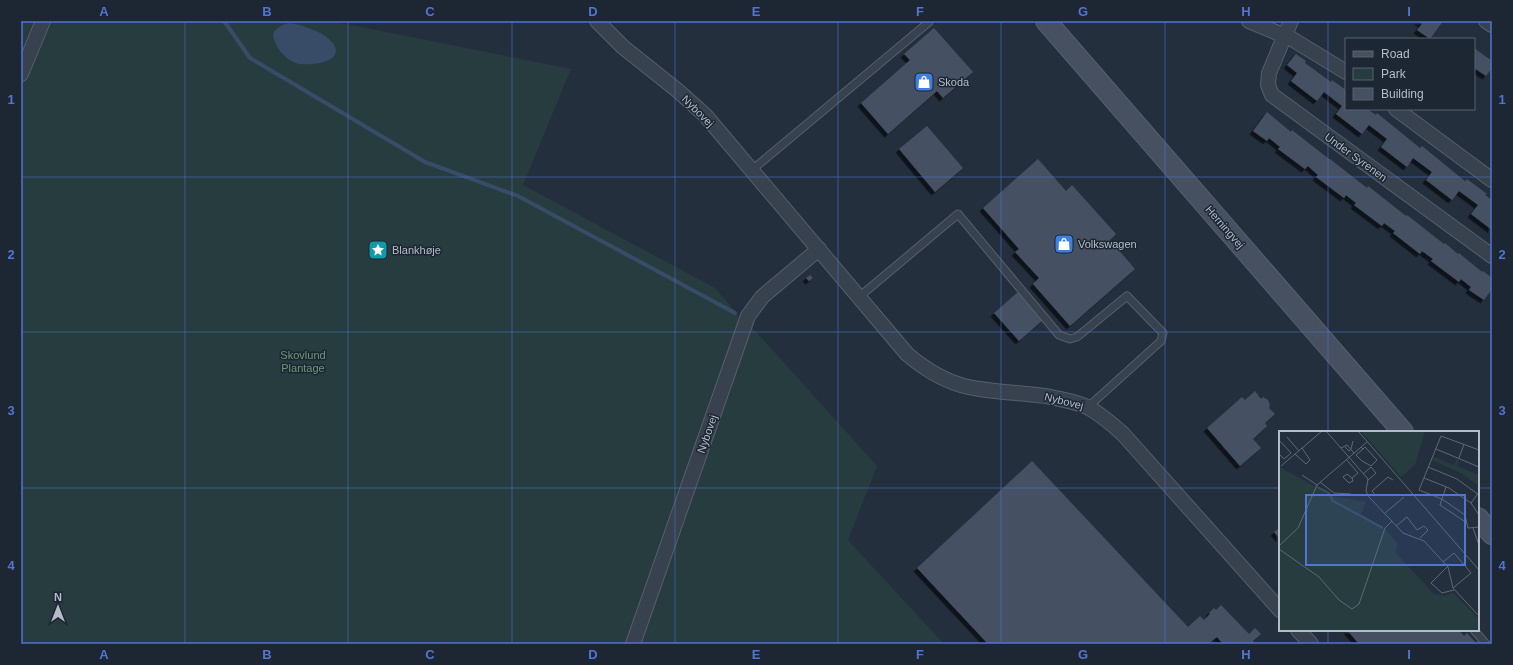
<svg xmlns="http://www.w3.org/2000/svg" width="1513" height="665" font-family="Arial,sans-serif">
	<defs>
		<filter id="shadow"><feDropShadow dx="-3.5" dy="3.5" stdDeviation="0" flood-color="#0009"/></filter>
	</defs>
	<rect width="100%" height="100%" fill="#242f3e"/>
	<!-- green -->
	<path fill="#263c3f" d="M21 21H331L571 69 523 185 715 288 742 319 627 644H21Z
		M750 325 877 466 848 540 944 644H636Z"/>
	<!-- water -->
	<path fill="#394c67" d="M289 23C303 25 333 34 336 50 336 51 335 56 334 56 328 64 304 66 295 63 284 58 274 46 273 34 277 27 282 25 289 23Z"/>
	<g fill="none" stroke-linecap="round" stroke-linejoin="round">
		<!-- stream -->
		<path stroke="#394c67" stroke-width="4" d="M224 21 250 58 425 162 518 196 735 313"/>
	</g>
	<!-- building -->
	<path fill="#455162" filter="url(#shadow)" d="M1417 21H1443L1430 39 1417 30 1422 24Z
		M934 28 973 72 943 98 937 91 888 134 861 103 910 60 904 54Z
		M1474 48 1492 61V68L1486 76 1474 68Z
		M1296 54 1306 61 1305 63 1331 82 1332 80 1346 90V109H1367L1376 115 1377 113 1420 148 1422 146 1465 181 1467 179 1487 194 1485 195 1492 200V230L1471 214 1478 205 1459 191 1452 200 1426 180 1432 172 1413 158 1407 167 1381 147 1387 139 1369 125 1362 134 1336 114 1342 106 1324 92 1317 101 1291 81 1297 73 1287 65Z
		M1267 112 1291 132 1292 130 1329 159H1330L1367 188 1368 186 1406 216 1407 215 1444 244 1445 243 1458 254 1459 253 1482 272 1483 271 1491 277 1492 289 1484 300 1469 290 1471 287 1461 279 1459 282 1431 261 1433 259 1422 251 1420 254 1393 233 1395 231 1384 223 1382 226 1354 205 1356 203 1346 195 1344 198 1316 177 1318 175 1308 166 1305 169 1278 149 1280 147 1269 138 1267 141 1253 131Z
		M927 126 963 168 935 192 899 149Z
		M1038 159 1066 191 1072 185 1116 234 1110 240 1135 269 1070 326 1033 284 1039 278 1015 252 1019 249 983 208Z
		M810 275 813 278 809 281 806 278Z
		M1019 291 1044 319 1019 341 994 313Z
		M1255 391 1261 399 1263 397 1268 400 1270 405 1269 408 1275 414 1265 423 1267 426 1253 439 1261 448 1240 466 1207 428 1242 397 1245 400Z
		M1032 461 1188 627 1200 616 1204 620 1210 614 1209 613 1214 608 1216 610 1221 605 1249 634 1255 628 1261 634 1253 641 1255 644H1223L1217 637 1208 644H988L917 568Z
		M1280 527V539L1274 532Z
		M1347 630H1459L1464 636 1467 633 1477 644H1359Z"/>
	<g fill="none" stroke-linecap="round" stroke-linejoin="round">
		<!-- service casing -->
		<g stroke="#565f6c" stroke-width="9">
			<path id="service" d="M752 170 929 22
				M859 297 958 214 1059 335 1070 339 1077 337 1127 296 1163 333 1161 341 1088 407
				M1474 630 1486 644"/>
		</g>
		<!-- minor casing -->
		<g stroke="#565f6c" stroke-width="16">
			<path id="minor" d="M597 21 623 47 677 90 705 115 907 354C928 372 953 386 980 389 1004 393 1027 393 1051 397 1063 400 1078 402 1089 408 1102 415 1112 424 1123 434L1280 610
				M1249 21 1292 39 1346 72
				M1291 21 1269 73 1268 85 1272 95 1492 256
				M1486 21 1492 25
				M21 74 43 21
				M1396 109 1492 180
				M1298 630 1311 644
				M633 644 748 316 762 297 819 249"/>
		</g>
		<!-- secondary casing -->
		<g stroke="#565f6c" stroke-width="22">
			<path id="secondary" d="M1046 21 1403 432
				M1478 518 1492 534"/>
		</g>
		<!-- service -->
		<use href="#service" stroke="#38414e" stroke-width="7"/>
		<!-- minor -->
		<use href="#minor" stroke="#38414e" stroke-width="14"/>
		<!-- secondary -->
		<use href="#secondary" stroke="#465061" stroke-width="20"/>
	</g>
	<!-- grid -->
	<path fill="none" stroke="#5274d3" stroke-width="1" stroke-opacity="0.55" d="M185 21V644M348 21V644M512 21V644M675 21V644M838 21V644M1001 21V644M1165 21V644M1328 21V432M21 177H1492M21 332H1492M21 488H1280M1478 488H1492M1328 630V644"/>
	<!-- icons -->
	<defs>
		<g id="shop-square" transform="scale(1)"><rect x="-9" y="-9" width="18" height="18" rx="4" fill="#3f7fe0" stroke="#1d2633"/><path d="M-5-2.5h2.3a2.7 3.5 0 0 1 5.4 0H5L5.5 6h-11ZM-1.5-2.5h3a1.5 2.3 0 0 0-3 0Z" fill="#fff"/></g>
		<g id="sight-square" transform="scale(1)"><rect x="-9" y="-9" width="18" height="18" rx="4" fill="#0f9aa8" stroke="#1d2633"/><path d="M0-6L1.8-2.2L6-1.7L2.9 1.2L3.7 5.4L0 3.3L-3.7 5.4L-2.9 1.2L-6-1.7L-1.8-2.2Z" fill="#fff"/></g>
	</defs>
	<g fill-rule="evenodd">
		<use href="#shop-square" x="924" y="82"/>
		<use href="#shop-square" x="1064" y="244"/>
		<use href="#sight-square" x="378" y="250"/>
	</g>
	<g text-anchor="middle" stroke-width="3" stroke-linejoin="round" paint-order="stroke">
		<!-- poi labels -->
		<g font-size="11" fill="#b4bcc9" stroke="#1d2633" text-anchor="start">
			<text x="938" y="86">Skoda</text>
			<text x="1078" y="248">Volkswagen</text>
			<text x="392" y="254">Blankhøje</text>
		</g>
		<!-- street labels -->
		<g font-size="11" fill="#b4bcc9" stroke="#1d2633">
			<text transform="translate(698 111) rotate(45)" y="4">Nybovej</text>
			<text transform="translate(1356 157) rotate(36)" y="4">Under Syrenen</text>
			<text transform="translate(1225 227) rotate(49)" y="4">Herningvej</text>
			<text transform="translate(1064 401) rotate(14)" y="4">Nybovej</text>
			<text transform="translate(707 434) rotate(-71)" y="4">Nybovej</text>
		</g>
		<!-- park labels -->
		<g font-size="11" fill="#6b9a76" stroke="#1d2633">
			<text x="303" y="359">Skovlund<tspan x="303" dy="13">Plantage</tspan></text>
		</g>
	</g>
	<!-- overview -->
	<g transform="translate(1279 431)">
		<rect width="200" height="200" fill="#242f3e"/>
		<path d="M82 0H146L136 34 122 46ZM155 26 175 34 178 28 180 29 178 35 200 44V55L182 42 153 29ZM0 36 54 65 87 71 82 83 106 98 119 113 116 121 155 163 165 165 174 162 200 188V200H0Z" fill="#263c3f"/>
		<path fill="none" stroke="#394c67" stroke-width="2" d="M38 56 50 62 54 70 104 97"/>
		<path fill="none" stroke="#5e6776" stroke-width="1" d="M47 0 89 48 87 60 90 66 124 102 145 110 169 136 174 157 200 185M79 0 200 139M8 6 20 20M0 9 12 22 5 28 0 23M66 16 70 20 72 18 74 10M82 16 84 18 86 16 98 29 92 35 83 30 77 24 84 18M62 17 68 14 75 22M157 18 200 36M200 19 162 5 140 59 163 68 186 84 189 97 200 96M16 23 27 33 31 29 23 17M180 27 185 13M67 28 79 42 73 47 68 43 64 46 70 52 74 50 73 47M2 35 43 0M149 36 178 48 200 64M84 43 92 36 97 42 89 49M23 44 38 54M145 47 170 57 192 72 200 84M41 51 55 62 72 63M167 56 161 74 188 92M97 65 93 60 109 46 114 49M192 72 200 61M106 82 125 66M117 95 128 86 138 99 145 95 149 99 141 107M194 97 200 114M0 115 19 97 38 54 88 11M0 118 40 146 60 169 73 178 80 173 106 97 113 90M164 131 175 122 192 142 174 157M168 136 152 152 163 162 175 159"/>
		<path fill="#5274d3" fill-opacity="0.15" stroke="#5274d3" stroke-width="2" d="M27 64H186V134H27Z"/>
		<rect width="200" height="200" fill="none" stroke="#b4bcc9" stroke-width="2"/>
	</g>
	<!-- border -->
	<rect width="1513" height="665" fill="none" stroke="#1d2633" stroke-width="44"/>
	<!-- legend -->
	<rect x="1345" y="38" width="130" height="72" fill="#1d2633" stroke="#59626f"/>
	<rect x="1353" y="51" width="20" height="6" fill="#465061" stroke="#59626f"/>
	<text x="1381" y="58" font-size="12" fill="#b4bcc9">Road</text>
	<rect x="1353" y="68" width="20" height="12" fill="#263c3f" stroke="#59626f"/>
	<text x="1381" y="78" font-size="12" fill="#b4bcc9">Park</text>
	<rect x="1353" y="88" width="20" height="12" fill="#455162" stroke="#59626f"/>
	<text x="1381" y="98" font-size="12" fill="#b4bcc9">Building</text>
	<!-- north arrow -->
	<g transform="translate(58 607)" stroke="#1d2633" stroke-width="3" paint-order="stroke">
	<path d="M0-3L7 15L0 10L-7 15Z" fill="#b4bcc9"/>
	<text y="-6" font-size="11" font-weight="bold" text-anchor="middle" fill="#b4bcc9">N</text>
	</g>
	<rect x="22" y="22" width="1469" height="621" fill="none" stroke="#5274d3" stroke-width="1.5"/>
	<g font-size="13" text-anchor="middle" font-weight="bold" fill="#5274d3">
		<text x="104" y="16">A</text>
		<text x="267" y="16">B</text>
		<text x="430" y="16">C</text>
		<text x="593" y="16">D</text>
		<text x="756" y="16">E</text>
		<text x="920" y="16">F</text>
		<text x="1083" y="16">G</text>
		<text x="1246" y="16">H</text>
		<text x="1409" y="16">I</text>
		<text x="11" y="104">1</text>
		<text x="1502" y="104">1</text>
		<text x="11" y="259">2</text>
		<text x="1502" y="259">2</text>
		<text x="11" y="415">3</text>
		<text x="1502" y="415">3</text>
		<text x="11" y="570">4</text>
		<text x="1502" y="570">4</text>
		<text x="104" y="659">A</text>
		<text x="267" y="659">B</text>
		<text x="430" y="659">C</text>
		<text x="593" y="659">D</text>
		<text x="756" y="659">E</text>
		<text x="920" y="659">F</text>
		<text x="1083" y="659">G</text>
		<text x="1246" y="659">H</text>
		<text x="1409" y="659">I</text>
	</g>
</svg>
